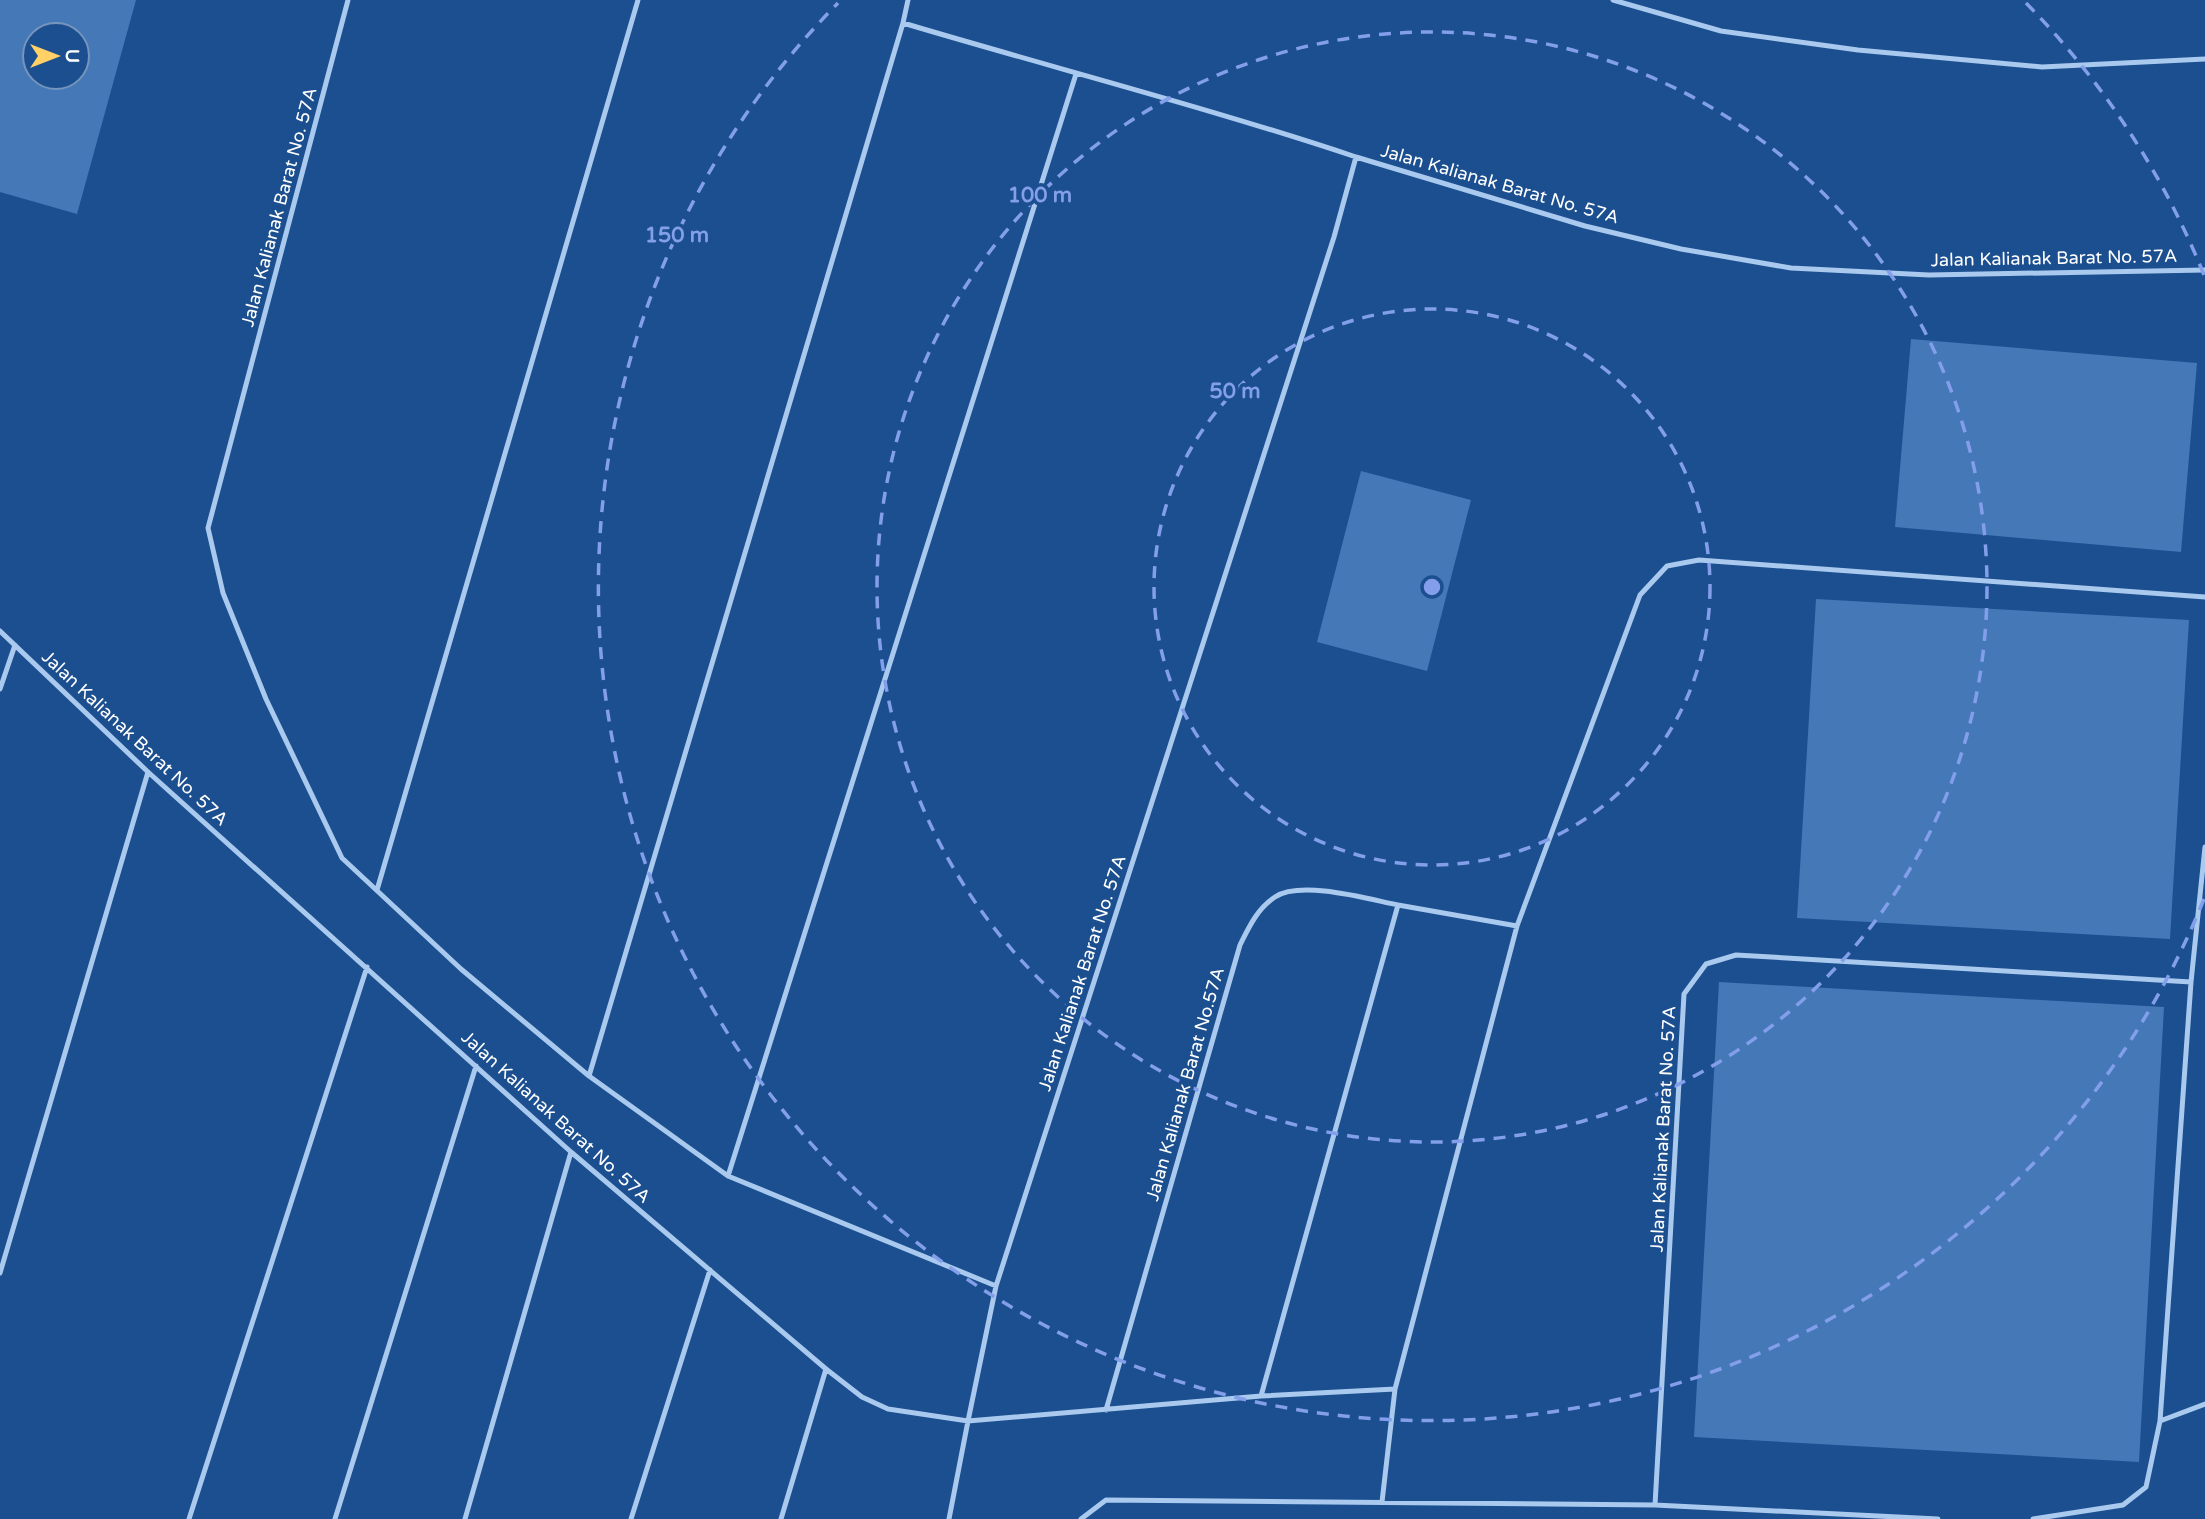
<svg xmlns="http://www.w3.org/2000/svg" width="2205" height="1519" font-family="'Varela Round',sans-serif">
	<rect width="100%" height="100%" fill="#1b4f8f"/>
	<!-- building -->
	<path fill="#4478b7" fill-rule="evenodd" d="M0 0H136L77 214 0 192ZM35 35H77V77H35Z
		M1911 339 2197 363 2181 552 1895 527Z
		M1361 471 1471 500 1427 671 1317 642Z
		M1816 599 2189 620 2170 939 1797 918Z
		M1719 982 2164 1007 2139 1462 1694 1437Z"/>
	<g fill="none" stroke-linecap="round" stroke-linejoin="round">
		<!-- lane -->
		<path stroke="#a9c9ee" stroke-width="5" d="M348 0 208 528 223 593 266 699 342 858 461 969 589 1076 728 1176 996 1286
			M1613 0 1721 31 1858 50 2042 67 2205 59
			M903 23C1054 68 1206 107 1356 157
			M0 631 148 772 571 1152 826 1369 862 1397 888 1409 968 1421 996 1286 1334 237 1356 157 1585 226 1681 249 1791 268 1929 275 2205 270
			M0 689 15 645
			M377 890 638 0
			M589 1076 903 23 908 0
			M728 1176 1076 74
			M0 1273 148 772
			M1261 1396 1398 905 1517 926
			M1106 1410 1240 945C1249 927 1257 909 1275 897 1301 880 1368 899 1398 905
			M2160 1421 2205 1404
			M1382 1502 1395 1389 1517 926 1640 595 1667 566 1699 560 2205 597
			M1655 1505 1684 994 1706 964 1736 955 2191 982
			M189 1519 367 967
			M335 1519 476 1066
			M465 1519 571 1152
			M631 1519 710 1270
			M781 1519 826 1369
			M949 1519 968 1421 1261 1396 1395 1389
			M1081 1519 1106 1500 1655 1505 1938 1519
			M2033 1519 2123 1505 2146 1487 2160 1421 2191 982 2205 847"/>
	</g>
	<!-- distance rings -->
	<g fill="none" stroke="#839eea" stroke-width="3.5" stroke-dasharray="12 9">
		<circle cx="1432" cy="587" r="278"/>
		<circle cx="1432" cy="587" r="555"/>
		<path d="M2204 899A833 833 0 1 1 838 3M2026 3A833 833 0 0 1 2204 275"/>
	</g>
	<g text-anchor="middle" stroke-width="7" stroke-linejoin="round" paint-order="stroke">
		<!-- street labels -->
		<g font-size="18" fill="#fff" stroke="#1b4f8f">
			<text transform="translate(1500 184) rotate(16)" y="6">Jalan Kalianak Barat No. 57A</text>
			<text transform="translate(279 207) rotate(-75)" y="6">Jalan Kalianak Barat No. 57A</text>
			<text transform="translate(2054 258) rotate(-1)" y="6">Jalan Kalianak Barat No. 57A</text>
			<text transform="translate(135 738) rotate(43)" y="6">Jalan Kalianak Barat No. 57A</text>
			<text transform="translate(1082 973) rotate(-72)" y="6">Jalan Kalianak Barat No. 57A</text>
			<text transform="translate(1185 1084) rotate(-74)" y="6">Jalan Kalianak Barat No.57A</text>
			<text transform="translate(556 1117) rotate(42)" y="6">Jalan Kalianak Barat No. 57A</text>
			<text transform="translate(1663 1129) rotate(-87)" y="6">Jalan Kalianak Barat No. 57A</text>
		</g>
	</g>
	<circle cx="1432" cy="587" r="10" fill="#839eea" stroke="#1b4f8f" stroke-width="3.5"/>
	<g font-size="21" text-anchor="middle" font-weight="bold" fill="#839eea" stroke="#1b4f8f" stroke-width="7" stroke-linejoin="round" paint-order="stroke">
		<text x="1040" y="202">100 m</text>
		<text x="677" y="242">150 m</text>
		<text x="1235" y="398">50 m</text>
	</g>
	<!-- north arrow -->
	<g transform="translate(56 56) rotate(90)"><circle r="33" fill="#1b4f8f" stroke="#7695bc" stroke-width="2"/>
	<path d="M0-5L12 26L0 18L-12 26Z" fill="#ffd166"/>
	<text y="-10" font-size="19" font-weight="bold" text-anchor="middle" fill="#ffffff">U</text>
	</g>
</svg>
